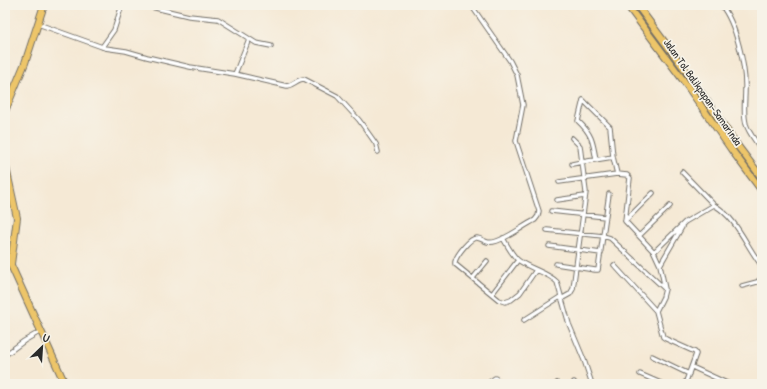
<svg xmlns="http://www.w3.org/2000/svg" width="767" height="389" font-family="'Patrick Hand',sans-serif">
	<rect width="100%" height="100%" fill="#f7f3e8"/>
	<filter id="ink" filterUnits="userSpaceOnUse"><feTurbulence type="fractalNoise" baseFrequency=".025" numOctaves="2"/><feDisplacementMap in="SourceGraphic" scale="8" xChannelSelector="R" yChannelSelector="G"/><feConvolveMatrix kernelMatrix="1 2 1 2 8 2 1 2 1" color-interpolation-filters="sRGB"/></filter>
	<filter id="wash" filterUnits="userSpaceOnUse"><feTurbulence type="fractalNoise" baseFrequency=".012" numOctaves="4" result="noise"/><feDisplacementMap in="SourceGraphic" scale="16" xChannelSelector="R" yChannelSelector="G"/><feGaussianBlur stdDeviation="0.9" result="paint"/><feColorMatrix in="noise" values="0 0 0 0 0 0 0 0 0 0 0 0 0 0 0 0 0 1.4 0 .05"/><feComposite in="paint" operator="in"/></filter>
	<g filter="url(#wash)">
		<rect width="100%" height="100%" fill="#f5e9d5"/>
	</g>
	<g filter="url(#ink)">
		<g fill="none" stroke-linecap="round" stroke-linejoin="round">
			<!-- street casing -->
			<g stroke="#726e66" stroke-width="5.5">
				<path id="street" d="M143 5 189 16 218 19 256 43 271 46
					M471 5 510 61 517 75 523 105 516 141 539 211 538 216 535 220C523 226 511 236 497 241 485 245 485 239 477 238 470 237 456 256 455 262V264L499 300 505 302 511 300 520 293 536 270
					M721 5C736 23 746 67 745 90 745 102 743 113 746 124 749 134 757 142 762 151
					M38 24 105 48 126 51 147 57 190 67 235 74 287 86C294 85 297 79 304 79L337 96 359 120 376 144 378 152
					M102 47 114 30 122 5
					M235 74 249 39
					M583 100 578 121C592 134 593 142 596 160
					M572 138 580 146 582 162 572 164
					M682 172 714 205
					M617 174 627 175 630 178 625 221 654 252 660 265 665 289 663 297 656 311 663 337 666 339 695 352 696 354 685 384
					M559 182 617 174 613 157
					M557 200 585 196
					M551 211 605 217
					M625 221 653 193
					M547 230 603 236 610 238 665 289
					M639 236 670 206
					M503 238C507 245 512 255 518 260 528 268 549 273 557 282L569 324 584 360 592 384
					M549 246 601 253
					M654 252 685 222 714 205C737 218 746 246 762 266
					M556 264 595 270H598L609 194
					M614 265 656 311
					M660 265 682 227
					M473 278 487 261
					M742 286 757 282 762 278
					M492 294 518 260
					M561 299 570 294 573 289 586 192 582 162 613 157 610 127 583 100
					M524 320 560 297
					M5 355 24 341 41 331
					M652 356 689 374
					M692 367 729 384
					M640 374 663 384
					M574 382V384
					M557 383 558 384
					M487 384 495 378 498 380 500 384"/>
			</g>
			<!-- highway casing -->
			<g stroke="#726e66" stroke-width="8">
				<path id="highway" d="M627 5 683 80 731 149 762 191
					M637 5 689 75 737 145 762 178
					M5 111 25 63 44 5
					M5 163 17 218 11 264
					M5 252 65 384"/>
			</g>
			<!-- street -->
			<use href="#street" stroke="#fff" stroke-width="3.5"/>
			<!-- highway -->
			<use href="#highway" stroke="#edc569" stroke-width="6"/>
		</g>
	</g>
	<g text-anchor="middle" stroke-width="3.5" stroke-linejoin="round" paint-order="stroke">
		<!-- street labels -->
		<g font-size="11" fill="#2b2b2b" stroke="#f7f3e8">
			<text transform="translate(703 92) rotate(55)" y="4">Jalan Tol Balikpapan–Samarinda</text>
		</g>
	</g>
	<!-- margin -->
	<rect width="767" height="389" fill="none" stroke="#f7f3e8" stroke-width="20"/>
	<!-- north arrow -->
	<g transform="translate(42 347) rotate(25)" stroke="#f7f3e8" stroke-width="3" paint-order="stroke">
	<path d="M0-3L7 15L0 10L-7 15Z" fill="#2b2b2b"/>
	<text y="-6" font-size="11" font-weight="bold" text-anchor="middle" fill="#2b2b2b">U</text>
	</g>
</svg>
